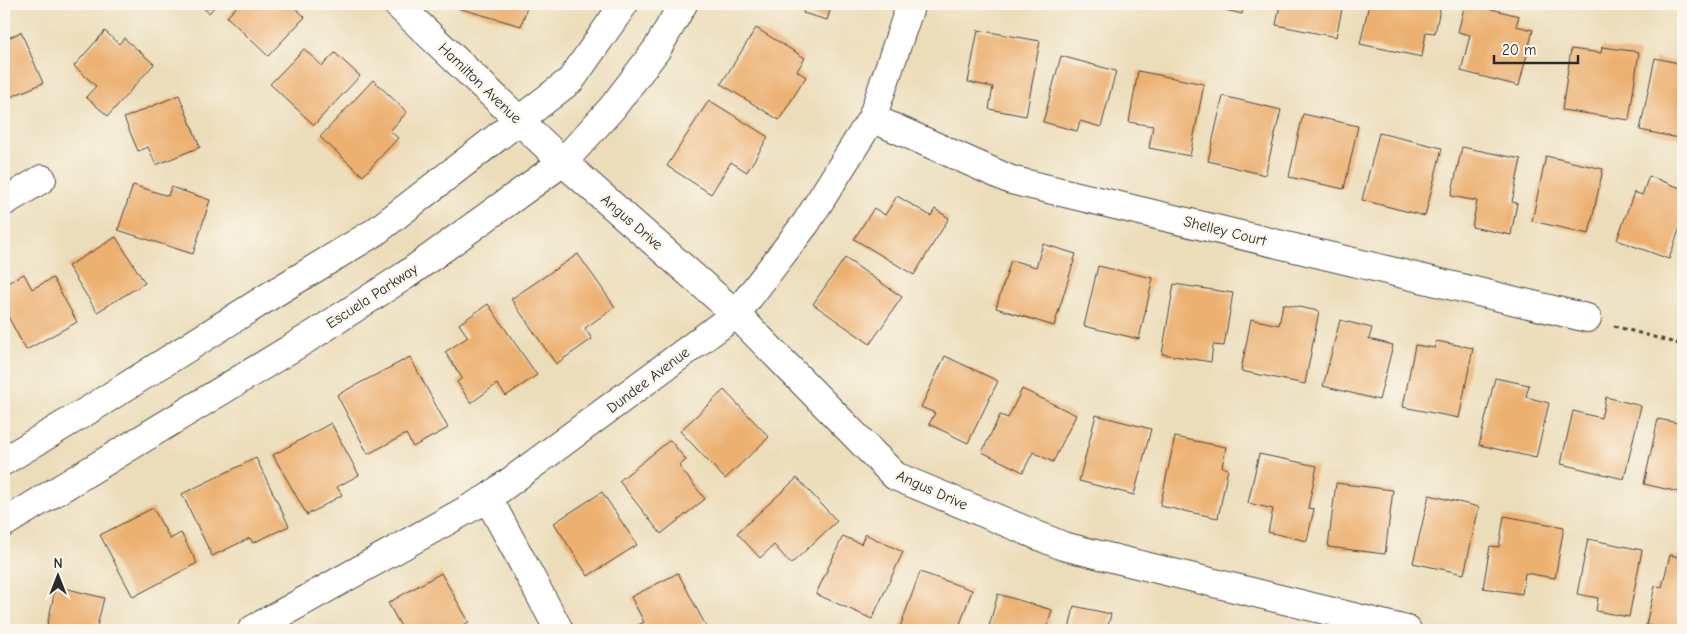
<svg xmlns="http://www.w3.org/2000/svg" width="1687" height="634" font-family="'Comic Neue',sans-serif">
	<rect width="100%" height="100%" fill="#fbf7ec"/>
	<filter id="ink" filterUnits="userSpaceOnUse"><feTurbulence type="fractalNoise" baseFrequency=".02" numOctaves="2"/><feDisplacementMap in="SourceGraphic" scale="10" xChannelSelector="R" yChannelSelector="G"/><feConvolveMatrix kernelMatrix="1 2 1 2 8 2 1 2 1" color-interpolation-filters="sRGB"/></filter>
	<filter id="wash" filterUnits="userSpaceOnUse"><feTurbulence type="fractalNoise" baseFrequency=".0096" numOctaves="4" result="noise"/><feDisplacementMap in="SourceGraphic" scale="20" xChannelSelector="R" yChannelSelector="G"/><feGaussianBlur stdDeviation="1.12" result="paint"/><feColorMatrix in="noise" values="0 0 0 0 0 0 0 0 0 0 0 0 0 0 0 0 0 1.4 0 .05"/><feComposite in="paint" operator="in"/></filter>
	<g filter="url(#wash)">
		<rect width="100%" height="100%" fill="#ecddba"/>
		<g id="blocks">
			<!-- building -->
			<path fill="#ecb071" d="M199 4H217L209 13Z
				M239 4H291L305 17 268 56 227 17Z
				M459 4H528L521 26 458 8Z
				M806 4H832L827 20 803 13Z
				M1201 4H1244L1242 14Z
				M1280 4H1343L1336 37 1276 25Z
				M1369 4H1441L1435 33 1426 32 1422 57 1360 44Z
				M1465 4H1471L1519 16 1516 26 1533 30 1519 86 1461 71 1470 35 1458 32Z
				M756 28 805 58 797 71 806 77 779 120 721 84Z
				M978 30 1040 41 1026 116 989 109 993 87 968 82Z
				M105 31 119 44 124 38 154 64 108 116 86 97 96 86 74 66Z
				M21 32 43 83 4 100V40Z
				M1602 47 1639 52 1629 120 1562 110 1571 49 1601 53Z
				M304 49 322 66 335 53 360 76 314 125 270 84Z
				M1061 56 1116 71 1101 127 1080 121 1077 131 1043 122Z
				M1655 58 1683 64V139L1640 130Z
				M1138 71 1204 84 1190 156 1149 148 1153 126 1129 122Z
				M373 80 407 112 390 131 398 138 363 176 320 137Z
				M179 95 200 147 156 165 148 147 138 151 124 118Z
				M1223 96 1281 110 1265 175 1208 161Z
				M709 100 768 137 747 172 731 162 711 194 667 166Z
				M1303 114 1358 126 1344 189 1289 177Z
				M1379 133 1442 148 1425 216 1362 200Z
				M1462 147 1521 159 1512 202 1517 203 1511 235 1472 227 1477 201 1451 196Z
				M1546 156 1603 169 1589 234 1532 221Z
				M1649 176 1683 189V218L1669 259 1617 240 1634 192 1642 195Z
				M133 185 168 196 171 187 210 200 193 254 118 230Z
				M897 196 931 216 935 209 949 218 914 275 854 239 874 208 885 215Z
				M116 237 145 283 97 312 68 266Z
				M1043 244 1076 254 1054 326 996 308 1011 260 1036 267Z
				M578 254 615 307 585 328 592 339 556 364 511 299Z
				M845 258 902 297 870 344 813 304Z
				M1098 266 1153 278 1139 339 1084 326Z
				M24 274 32 289 53 278 77 322 26 350 4 309V285Z
				M1174 284 1233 293 1224 346 1213 345 1211 362 1162 354Z
				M488 304 537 375 506 396 497 384 471 403 457 382 462 378 445 352 468 337 459 324Z
				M1283 304 1319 311 1305 384 1241 371 1251 319 1279 325Z
				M1340 320 1372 328 1369 339 1393 345 1379 400 1323 386Z
				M1436 341 1473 348 1459 418 1403 407 1415 345 1435 348Z
				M945 356 998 381 968 443 929 424 935 413 921 407Z
				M410 357 448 428 413 447 406 434 368 454 337 395Z
				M1495 378 1529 385 1526 397 1549 403 1536 458 1479 445Z
				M1022 389 1076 415 1053 462 1033 452 1023 472 982 452 1000 415 1008 418Z
				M724 390 769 437 725 479 680 431Z
				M1606 397 1641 406 1624 479 1561 464 1573 411 1601 418Z
				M1096 415 1151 429 1134 495 1079 481Z
				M1658 419 1683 424V493L1644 484Z
				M331 423 359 475 337 487 342 495 307 515 273 455Z
				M1175 437 1226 447 1222 467 1228 469 1218 518 1160 506Z
				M670 440 686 460 679 466 705 499 661 534 619 481Z
				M1259 454 1317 466 1308 508 1314 509 1307 541 1268 532 1273 509 1248 503Z
				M256 458 289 526 253 543 250 538 212 556 182 494Z
				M797 478 837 521 791 564 774 545 760 558 737 533Z
				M1336 483 1393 490 1385 554 1328 547Z
				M602 492 637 545 588 576 554 523Z
				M1429 495 1479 507 1464 574 1413 563Z
				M153 508 170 539 181 533 197 563 133 597 100 535Z
				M1504 516 1564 527 1555 578 1525 573 1522 594 1483 588 1490 546 1499 547Z
				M865 534 903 552 872 619 816 594 843 536 861 544Z
				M1588 539 1642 550 1629 617 1596 611 1598 598 1577 594Z
				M1670 555 1683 558V630H1672L1646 625 1655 586 1662 587Z
				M920 572 972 590 958 630H899Z
				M441 573 469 622 454 630H403L388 603Z
				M678 573 708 630H629L644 622 631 597Z
				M56 586 104 598 96 630H46Z
				M998 594 1052 610 1046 630H988Z
				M1074 606 1111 614 1107 630H1069Z"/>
		</g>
	</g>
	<g filter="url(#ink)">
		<use href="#blocks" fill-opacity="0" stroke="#484640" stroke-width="1"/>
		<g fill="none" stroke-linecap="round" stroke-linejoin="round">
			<!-- minor casing -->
			<g stroke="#484640" stroke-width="30">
				<path id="minor" d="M397 4 563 162 736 314 895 476 1063 546 1407 630
					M872 118 1011 180 1587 318
					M4 202 42 179
					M4 461 92 408 276 292 375 232 571 80 624 4
					M488 498 559 630
					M4 523 313 335 406 275 563 162 612 108 657 49 683 4
					M252 630 488 498 736 314 806 223 872 118 911 4"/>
			</g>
			<!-- path -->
			<path stroke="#484640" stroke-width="3" stroke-dasharray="4 4" stroke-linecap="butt" d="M1614 326 1683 345"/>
			<!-- minor -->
			<use href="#minor" stroke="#fff" stroke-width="28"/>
		</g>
	</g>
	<g text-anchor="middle" stroke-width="5" stroke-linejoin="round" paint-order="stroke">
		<!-- street labels -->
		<g font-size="15" fill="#2b2b2b" stroke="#fbf7ec">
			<text transform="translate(480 83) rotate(44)" y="5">Hamilton Avenue</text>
			<text transform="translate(632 222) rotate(41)" y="5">Angus Drive</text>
			<text transform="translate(1225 231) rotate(14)" y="5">Shelley Court</text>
			<text transform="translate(372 296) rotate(-33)" y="5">Escuela Parkway</text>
			<text transform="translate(648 380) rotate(-37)" y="5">Dundee Avenue</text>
			<text transform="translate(932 490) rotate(24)" y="5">Angus Drive</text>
		</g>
	</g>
	<!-- margin -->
	<rect width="1687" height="634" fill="none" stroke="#fbf7ec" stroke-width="20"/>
	<!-- north arrow -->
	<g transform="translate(58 576)" stroke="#fbf7ec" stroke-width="4" paint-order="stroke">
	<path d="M0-4L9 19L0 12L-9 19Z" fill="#2b2b2b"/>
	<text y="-8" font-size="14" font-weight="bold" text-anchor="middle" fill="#2b2b2b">N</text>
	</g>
	<!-- scale -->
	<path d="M1494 55v8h84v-8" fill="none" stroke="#2b2b2b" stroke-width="2.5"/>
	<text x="1502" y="55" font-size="15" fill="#2b2b2b" stroke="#fbf7ec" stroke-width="4" paint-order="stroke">20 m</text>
</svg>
